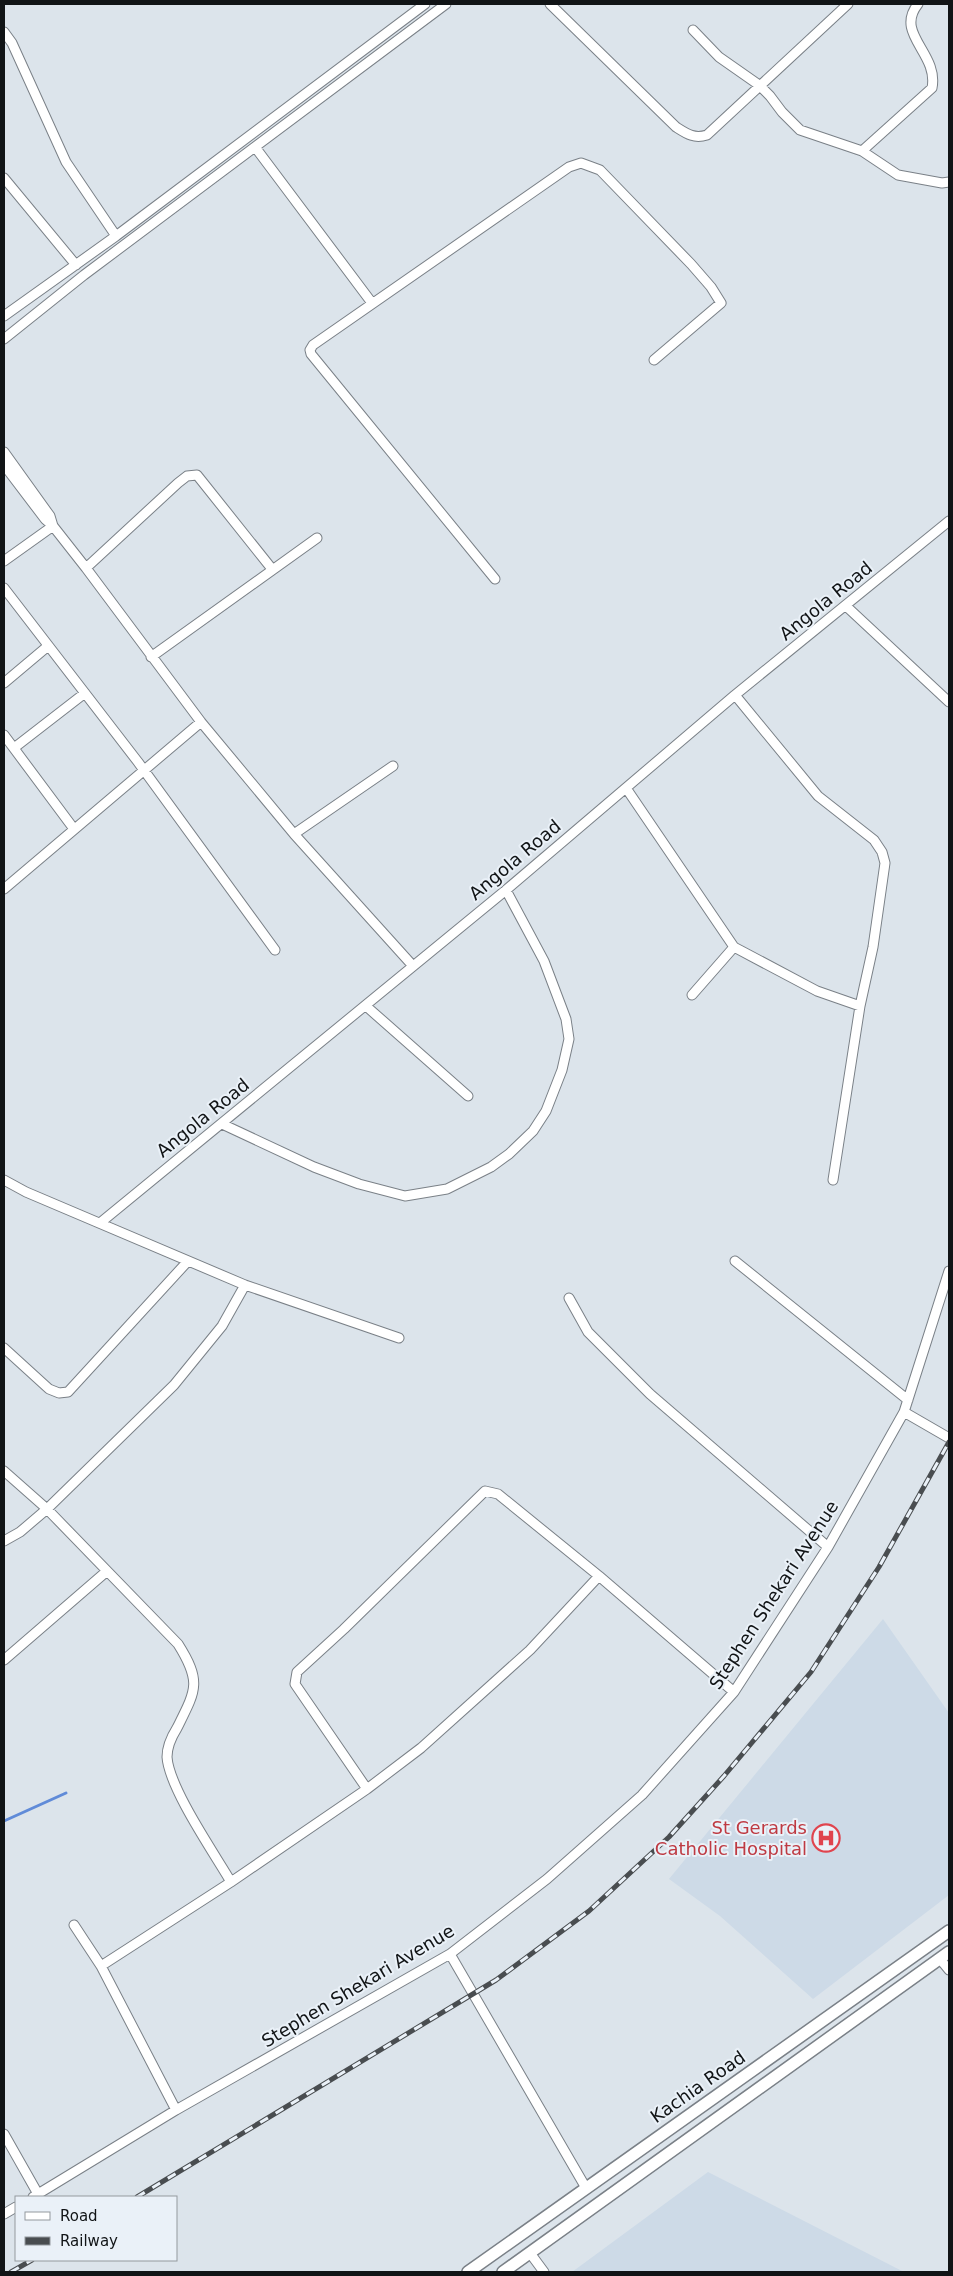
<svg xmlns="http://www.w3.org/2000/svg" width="953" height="2276" font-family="'DejaVu Sans',sans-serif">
	<rect width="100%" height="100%" fill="#dce4eb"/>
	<!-- built -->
	<path fill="#cddae7" d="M883 1619 949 1713V1895L813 1999 720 1916 669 1879Z
		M708 2172 904 2272H572Z"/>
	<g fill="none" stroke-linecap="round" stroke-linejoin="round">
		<!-- stream -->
		<path stroke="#608bd8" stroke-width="3" d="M4 1821 66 1793"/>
		<!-- minor casing -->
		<g stroke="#7a8087" stroke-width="11">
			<path id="minor" d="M550 4 676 127C687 134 694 139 707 135L848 4
				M693 30 719 57 759 85 770 96 782 112 800 130 862 151 898 175 942 183 949 182
				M4 32 12 43 66 162 116 236
				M255 147 372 303
				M862 151 932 88C939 53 894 34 918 4
				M4 178 76 265
				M4 316 116 236 425 4
				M4 339 84 275 446 4
				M4 452 50 516 53 526
				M4 465 45 519 53 526 86 568 201 722 294 834 413 966
				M4 561 53 526
				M86 568 178 483 187 476 197 475 272 569
				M495 579 311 354 310 350 313 345 569 167 581 163 600 170 691 264 711 287 721 303 654 360
				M4 588 138 762 275 950
				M846 606 949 702
				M151 657 317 538
				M4 683 48 646
				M735 695 818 796 874 840 882 852 885 863 873 947 860 1006 833 1180
				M4 735 74 829
				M14 748 85 693
				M626 788 734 947 817 991 860 1006
				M294 834 393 766
				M4 889 201 722
				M692 995 734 947
				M366 1006 468 1096
				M222 1124 314 1167 359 1184 405 1196 447 1189 491 1167 509 1154 533 1131 546 1111 562 1070 569 1039 566 1019 544 961 506 890
				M4 1180 26 1192 245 1285 399 1338
				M100 1223 506 890 735 695 949 521
				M735 1261 908 1400
				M569 1298 588 1332 650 1394 828 1547
				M4 1348 49 1389 59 1393 68 1392 188 1261
				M904 1412 949 1438
				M4 1471 47 1509 178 1644C202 1682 196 1690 177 1728 172 1736 167 1748 167 1757 169 1788 214 1853 231 1882
				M4 1541 20 1532 47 1509 174 1385 222 1326 245 1285
				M4 1660 107 1571
				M367 1789 295 1684 297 1672 344 1629 485 1491 498 1494 599 1576 734 1692
				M74 1925 101 1966 176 2110
				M450 1954 586 2188
				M940 1959 949 1970
				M101 1966 231 1882 367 1789 421 1748 530 1650 599 1576
				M4 2134 38 2194
				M33 2197 176 2110 450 1954 547 1879 642 1795 734 1692 828 1547 904 1412 949 1271
				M4 2214 16 2207
				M530 2253 544 2272"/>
		</g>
		<!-- major casing -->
		<g stroke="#7a8087" stroke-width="14">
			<path id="major" d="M468 2272 949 1931
				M503 2272 949 1952"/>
		</g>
		<!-- minor -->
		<use href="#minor" stroke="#fff" stroke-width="9"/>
		<!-- major -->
		<use href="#major" stroke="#fff" stroke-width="11"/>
		<!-- rail casing -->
		<g stroke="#494d50" stroke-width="5">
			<path id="rail" d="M137 2197 496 1980 589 1911 669 1837 724 1776 811 1672 879 1567 949 1442
				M11 2272 32 2260"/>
		</g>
		<!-- rail -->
		<use href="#rail" stroke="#eaf1f8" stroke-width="3" stroke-dasharray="9" stroke-linecap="butt"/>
	</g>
	<!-- icons -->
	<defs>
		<g id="hospital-ring" transform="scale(1.4375)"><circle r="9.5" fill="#eaf1f8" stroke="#e0444e" stroke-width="1.5"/><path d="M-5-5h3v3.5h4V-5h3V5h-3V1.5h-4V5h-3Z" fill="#e0444e"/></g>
	</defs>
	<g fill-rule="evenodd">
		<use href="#hospital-ring" x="826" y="1838"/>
	</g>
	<g text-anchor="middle" stroke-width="4" stroke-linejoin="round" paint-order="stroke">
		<!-- street labels -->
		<g font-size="18" fill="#111416" stroke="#eaf1f8">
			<text transform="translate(826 601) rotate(-39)" y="6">Angola Road</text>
			<text transform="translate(515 860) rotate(-40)" y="6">Angola Road</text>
			<text transform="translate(203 1118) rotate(-39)" y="6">Angola Road</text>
			<text transform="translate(774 1595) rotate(-57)" y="6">Stephen Shekari Avenue</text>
			<text transform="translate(358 1986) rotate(-31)" y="6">Stephen Shekari Avenue</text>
			<text transform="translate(698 2087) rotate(-35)" y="6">Kachia Road</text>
		</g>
		<!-- health labels -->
		<g font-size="18" fill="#be3a42" stroke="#eaf1f8" text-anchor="end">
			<text x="807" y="1834">St Gerards<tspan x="807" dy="21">Catholic Hospital</tspan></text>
		</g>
	</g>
	<!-- border -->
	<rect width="953" height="2276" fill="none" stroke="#111416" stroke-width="10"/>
	<!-- legend -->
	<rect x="15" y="2196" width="162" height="65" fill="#eaf1f8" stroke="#93999e"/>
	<rect x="25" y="2212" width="25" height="8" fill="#ffffff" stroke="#93999e"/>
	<text x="60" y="2221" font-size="15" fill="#111416">Road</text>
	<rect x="25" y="2237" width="25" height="8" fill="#494d50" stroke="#93999e"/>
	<text x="60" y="2246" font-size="15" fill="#111416">Railway</text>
</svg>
